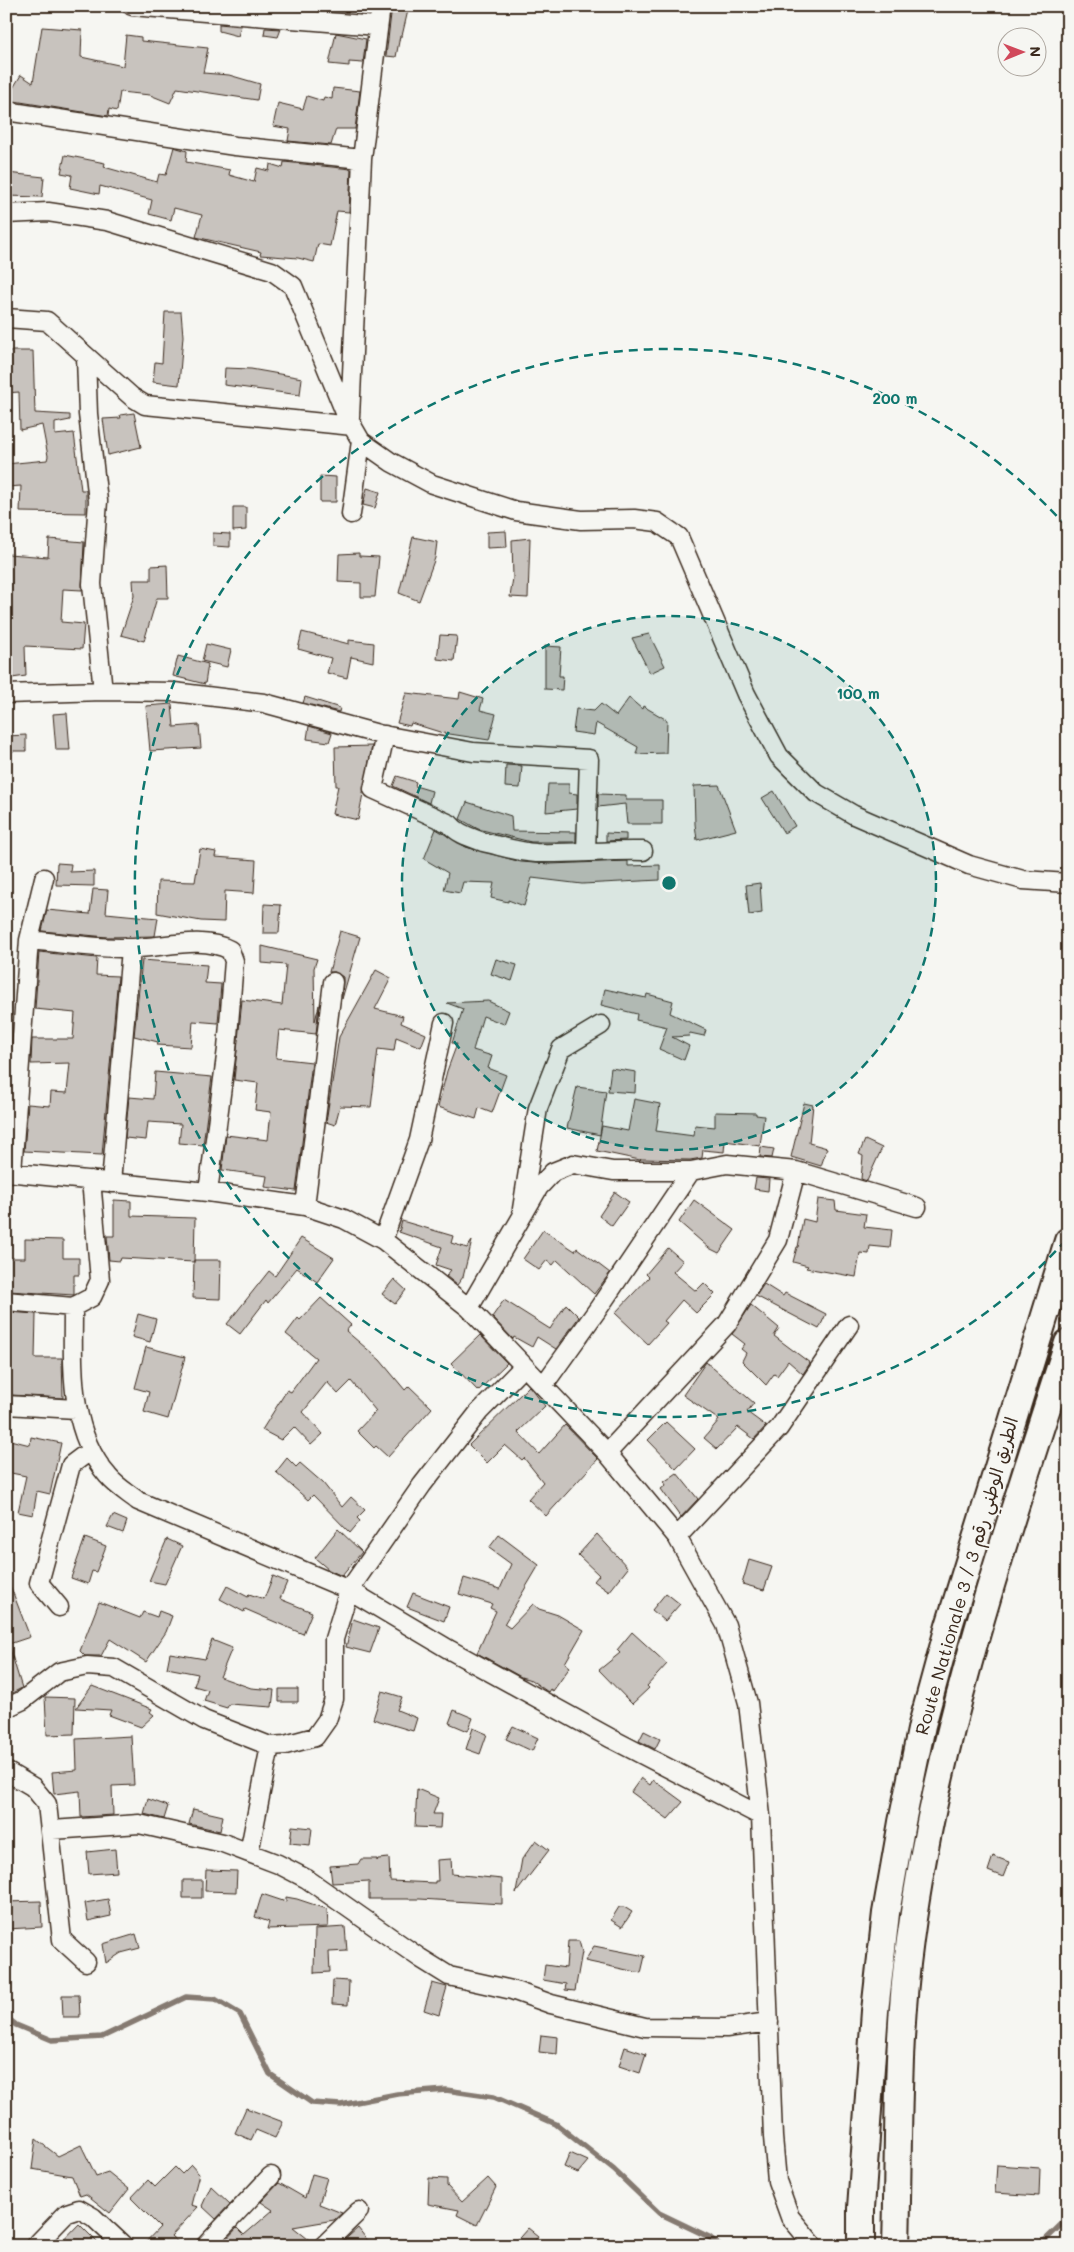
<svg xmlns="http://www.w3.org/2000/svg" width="1074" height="2252" font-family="Mali,'Playpen Sans Arabic',sans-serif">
	<rect width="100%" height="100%" fill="#f6f6f2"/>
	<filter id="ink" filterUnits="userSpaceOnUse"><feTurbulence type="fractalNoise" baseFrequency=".02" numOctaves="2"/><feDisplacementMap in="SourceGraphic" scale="10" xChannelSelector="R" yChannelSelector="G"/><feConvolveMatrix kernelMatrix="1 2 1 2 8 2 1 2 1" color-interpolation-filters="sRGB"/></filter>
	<g filter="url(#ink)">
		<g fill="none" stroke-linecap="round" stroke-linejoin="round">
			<!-- stream -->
			<path stroke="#857a71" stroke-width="5.5" d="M6 2017 16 2025 52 2040 102 2037 186 1997 215 1999 240 2014 270 2074 312 2103 341 2105 397 2094 446 2090 494 2097 556 2124 614 2170 659 2213 709 2237 720 2246
				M1039 2246 1068 2218"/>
		</g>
		<!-- building -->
		<path fill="#c8c3be" stroke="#3b2a1e" d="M392 6H409L402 36H400L396 57 386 56Z
			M219 24 241 26 238 36 219 31Z
			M42 27 82 30 81 57 123 66 126 35 141 37V41L208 48 203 73 229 75 260 84 257 100 177 88 170 103 150 95 120 92 117 111 109 109 108 116 14 101 7 98 21 75 33 83Z
			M265 28 281 29 278 37 264 35Z
			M336 33 366 39 363 63 349 62V66L329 64Z
			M333 88 360 91 355 129H336L331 145 288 141 290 129 273 126 278 103 303 109 307 96 323 101 324 97 332 99Z
			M174 147 187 151 186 162 230 170 229 175 254 182 257 168 269 171 270 164 283 168 284 162 351 169 349 212 337 211 330 246 318 244 314 262 298 258 260 255 261 252 196 237 202 215 174 208 171 220 149 214 152 200 100 186 99 194 70 188 72 175 61 173 65 155 105 163 104 167 157 182 159 174 166 175Z
			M7 173 44 177 42 197 6 196Z
			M165 312H181L183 336 179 385 153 382 155 362 162 363Z
			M6 351H33L35 413 70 415V420L55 423V435L74 433 81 490H86V513L20 512 21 486 7 487 6 464 47 460 48 456 42 425 20 430 19 392 6 393Z
			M225 368 251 369 302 378 300 395 224 385Z
			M134 413 141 447 108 455 103 419 121 418 120 415Z
			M320 476 336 477V502H320Z
			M367 488 380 492 375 508 363 505Z
			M233 507H246V530L233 531Z
			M506 531 507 547 487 548V532Z
			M213 533 230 534V547L213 546Z
			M413 537 437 542 435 558 419 601 399 593Z
			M530 538 528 598 510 597 513 578 512 540Z
			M49 539 84 542 82 590 63 589 61 622 84 624 82 649 25 646 26 676 12 678 8 628H6L8 554 48 557Z
			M359 553V556L379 557 375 597H361V583L338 582 339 554Z
			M167 565 168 598H157L144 641 121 635 134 596 133 580H151V566Z
			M302 632 349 644V640L374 643 373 662 351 657 347 678 327 673 331 658 298 649Z
			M649 634 665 666 650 673 632 638Z
			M440 635 457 636 454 661 437 659Z
			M206 644 231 650 227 667 202 661Z
			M545 646 561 647 559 676H563L562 690 545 689Z
			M178 656 208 664 205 684 173 676Z
			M460 692 483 699 480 710 496 714 489 740 443 733 411 723 410 726 397 723 406 693 459 699Z
			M305 697 340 708 339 712 303 703Z
			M629 698 642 709 643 706 667 720 666 753 636 754 638 747 596 723 594 735 573 732 576 709 594 711 601 704 616 716Z
			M172 704 174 727 199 725 201 748 150 751 146 706Z
			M67 713 70 750H56L53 714Z
			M309 726 332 733 329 742 307 739Z
			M26 735V751H6V736Z
			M372 746 358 820 332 814 338 786H336L335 747Z
			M506 765 522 766 520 788 505 787Z
			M397 776 416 782 415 786 432 791 429 803 393 786Z
			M548 784H569V793L577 794V809L546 812Z
			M719 785 736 830 697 840 695 824 694 786Z
			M774 791 795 826 784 833 762 798Z
			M598 794 626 795V800H662V824H627L625 804 598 807Z
			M467 802 511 816 512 831 576 832V842H531L478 829 460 819Z
			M436 829 466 847 521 862 550 864 628 861V866L660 865V880L582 884 532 878 524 906 508 900V902L491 898 494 883 463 882 460 893 444 890 448 873 424 859Z
			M606 833 626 834V840L606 841Z
			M200 849 216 852 215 857 256 860 254 893 225 891 224 922 201 921 157 913 158 881 195 882Z
			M57 863 71 864 70 872 94 871V886L56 885Z
			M760 883 762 913 749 915 746 885Z
			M93 889 108 890 106 913 158 918 155 936 107 937 42 931 47 910 90 914Z
			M264 904 281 905 279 933H263Z
			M340 931 360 937 342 999 343 977 335 972H329Z
			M262 946 317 959 314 968 315 1021 319 1005 316 1034 279 1030 276 1058 312 1062 296 1191 265 1187 267 1176 222 1170 226 1135 268 1140 271 1112 255 1110 258 1083 234 1080 242 1000 282 1005 286 965 262 963Z
			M39 952 97 958 96 975 118 976 102 1155 24 1151 28 1104 50 1106 51 1092 67 1093 70 1063 31 1064 32 1039H73L75 1013 35 1009Z
			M496 959 517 965 512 981 491 974Z
			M142 960 207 965 205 983 221 984 218 1023 193 1021 191 1047 157 1045 158 1042 134 1036Z
			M376 970 391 978 375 1009 403 1016 401 1023 426 1034 421 1047 396 1037 394 1051 378 1049 371 1107 340 1106 335 1125 326 1122 339 1037Z
			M605 989 646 998 647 994 673 1001 670 1013 706 1030 704 1036 690 1033 689 1036 672 1037 689 1046 684 1060 659 1049 667 1027 636 1020 637 1014 601 1005Z
			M488 1001 509 1011 504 1024 483 1016 473 1050 492 1056 488 1068 506 1075 492 1113 479 1108 476 1119 438 1107 447 1071 457 1044 452 1043 463 1009 447 1003Z
			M6 1039H11L10 1060H6Z
			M611 1068 636 1072 635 1093 608 1091Z
			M155 1072 212 1077 203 1145 179 1143 181 1124 148 1122 146 1140 125 1138 129 1097 153 1099Z
			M577 1087 606 1091 600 1135 567 1128Z
			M634 1099 660 1104 656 1131 694 1136 695 1125 715 1127V1112L756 1113V1115L764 1116 760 1146 725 1141 724 1152 703 1150 702 1158 690 1160 641 1159 640 1160 597 1151 602 1126 628 1131Z
			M804 1103 813 1105 809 1143 827 1148 821 1166 791 1157Z
			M865 1140 882 1148 867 1181 861 1179 863 1156 859 1154Z
			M761 1147 774 1149 772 1158 760 1157Z
			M756 1178 769 1179 768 1191 754 1189Z
			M615 1192 629 1202 612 1226 599 1216Z
			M818 1199 835 1201 836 1210 866 1214 864 1227 892 1230 890 1248 870 1246 869 1254 860 1253 856 1277 806 1268 808 1266 793 1262 797 1247H798L803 1219 815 1222Z
			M114 1200 131 1201V1216L195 1218 194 1262 121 1258 120 1261 109 1260 107 1236H114Z
			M694 1200 735 1230 719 1253 709 1248 679 1222Z
			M402 1221 453 1236 451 1243 467 1248 472 1241 463 1277 457 1285 446 1276 451 1270 436 1265 442 1247 399 1232Z
			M543 1230 575 1251 577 1248 610 1273 594 1294 557 1260 553 1265 547 1260 539 1270 523 1259Z
			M301 1238 334 1258 317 1282 297 1268 268 1303 266 1300 240 1334 227 1324 269 1271 275 1276Z
			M25 1239 63 1240V1258H79V1275H74V1295L8 1291 6 1258H25Z
			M668 1248 683 1261 673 1272 696 1291 704 1283 715 1294 696 1313 682 1300 664 1321 667 1323 648 1344 615 1313 649 1277 646 1274Z
			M194 1260H221L220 1299 193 1298Z
			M394 1279 406 1290 395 1304 382 1294Z
			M764 1284 783 1296 785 1293 826 1314 819 1329 756 1296Z
			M321 1298 351 1325 346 1331 380 1360 405 1390 409 1386 432 1408 388 1457 376 1446 374 1448 357 1431 376 1411 351 1381 338 1394 327 1382 303 1412 323 1434 311 1445 294 1427 281 1440 262 1430 287 1390 291 1392 316 1358 286 1334 298 1318 300 1320Z
			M504 1300 550 1329 566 1304 579 1317 556 1349 537 1337 532 1347 514 1337 513 1339 492 1317Z
			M751 1305 779 1328 774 1336 810 1363 803 1374 788 1361 777 1376 774 1374 766 1385 742 1361 746 1353 741 1349 745 1344 732 1334Z
			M8 1312 36 1314 35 1358H62L63 1398 11 1395 10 1358 6 1357Z
			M138 1314 156 1319 150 1342 132 1337Z
			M480 1335 507 1363 478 1391 451 1363Z
			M146 1347 185 1357 168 1419 144 1412 149 1392 135 1388Z
			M706 1362 754 1403 747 1412 766 1426 754 1439 738 1427 717 1449 704 1438 719 1420 683 1395Z
			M529 1386 545 1406 518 1432 539 1454 565 1425 598 1459 546 1516 528 1499 543 1482 524 1458 522 1460 505 1445 487 1463 469 1445Z
			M666 1422 695 1449 676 1469 648 1440Z
			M31 1437 61 1443 50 1494 37 1491 33 1515 18 1512 26 1476 6 1472V1439L30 1445Z
			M287 1458 296 1467 300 1463 323 1483 342 1507 351 1497 365 1510 357 1518 360 1521 350 1533 313 1495 308 1500 276 1472Z
			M677 1473 698 1499 681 1517 661 1489 666 1485 664 1482Z
			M113 1515 127 1521 123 1533 107 1527Z
			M338 1529 362 1552 342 1576 329 1570 315 1558Z
			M597 1534 628 1568 609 1592 594 1581 599 1575 578 1555Z
			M499 1535 539 1565 504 1624 510 1628 533 1604 539 1609 558 1615 584 1630 565 1663 570 1667 553 1691 550 1689 548 1692 531 1680 521 1677 477 1653 496 1611 490 1608 492 1604 459 1594 464 1578 500 1589 511 1564 489 1548Z
			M85 1538 106 1546 96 1572 92 1571 88 1584 71 1578Z
			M167 1539 182 1546 165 1584 149 1581Z
			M749 1560 772 1567 764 1590 742 1584Z
			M273 1576 287 1582 280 1599 312 1612 303 1634 245 1609 244 1612 220 1599 227 1586 248 1597 249 1594 264 1599Z
			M6 1580H8L30 1637 6 1645Z
			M413 1593 449 1607 444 1621 407 1607Z
			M666 1593 680 1604 665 1621 652 1610Z
			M99 1602 140 1618 143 1612 157 1617 159 1611 172 1616 166 1632 146 1662 110 1639 101 1656H85L80 1651Z
			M353 1619 379 1628 370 1653 346 1647Z
			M632 1632 667 1664 647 1686 649 1688 632 1704 599 1670 620 1653 617 1650Z
			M212 1640 232 1648 220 1677 251 1688 274 1690 272 1707 229 1704 227 1708 204 1701 208 1690 194 1686 198 1674 167 1668 170 1653 205 1659Z
			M6 1649H10L22 1688 6 1696Z
			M92 1686 152 1709 150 1712 154 1715 141 1727 109 1715 111 1710 76 1708Z
			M279 1689H298V1702H279Z
			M382 1691 402 1697 397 1710 417 1718 413 1731 373 1719Z
			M45 1697 75 1698 74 1734 47 1735Z
			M454 1710 473 1718 468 1731 449 1723Z
			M513 1726 538 1738 532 1751 506 1739Z
			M473 1728 487 1734 480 1754 466 1749Z
			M644 1731 660 1739 655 1749 639 1741Z
			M131 1736 134 1785 112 1786 113 1815 81 1817 80 1791 54 1794 52 1772 77 1770 76 1739Z
			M641 1778 650 1785 653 1780 683 1802 668 1819 631 1792Z
			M417 1789 439 1798 433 1814H441L440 1828 415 1827Z
			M148 1799 168 1806 164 1819 144 1814Z
			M193 1809 223 1816 220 1831 189 1824Z
			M292 1826 312 1828 310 1845 290 1843Z
			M536 1840 549 1850 516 1893 522 1859Z
			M115 1849 117 1872 89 1874 87 1852Z
			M993 1856 1009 1862 1003 1877 988 1871Z
			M389 1858 390 1881 435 1883V1881H438L437 1860 451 1859 452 1874 502 1879V1904L420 1899H369V1881L332 1883 330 1866 358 1864 361 1859H377V1861L378 1859Z
			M206 1870 237 1871 236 1892 205 1891Z
			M183 1880H202V1898H183Z
			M262 1894 286 1902V1897L297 1899 327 1909 328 1927 267 1929 269 1922 255 1917Z
			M108 1899 111 1916 88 1921 85 1903Z
			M41 1901 42 1927 7 1929 6 1902Z
			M619 1907H624L632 1912 622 1927 611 1920Z
			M345 1927 347 1951 329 1952 330 1972 314 1973 315 1929Z
			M136 1934 140 1948 121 1953 106 1963 103 1944Z
			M568 1941H579L582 1952 575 1991 565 1990 566 1984 543 1980 545 1965 566 1968Z
			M594 1946 645 1956 641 1973 585 1961Z
			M333 1980 349 1981 348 2005 332 2004Z
			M432 1983 447 1987 439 2015 424 2010Z
			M62 1995H79L80 2017H63Z
			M541 2035 558 2037 557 2054 539 2052Z
			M625 2047 646 2054 640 2073 619 2066Z
			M246 2108 283 2122 275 2138 256 2130 251 2140 235 2133Z
			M36 2139 58 2156 81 2145 96 2176 108 2172 129 2189 110 2213 86 2194 80 2196 72 2176 32 2169Z
			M570 2153 588 2161 578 2173 564 2167Z
			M191 2165 199 2174 191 2205 198 2207 171 2236 182 2246H142L160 2227 131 2198 148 2180 155 2187 175 2167 182 2174Z
			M997 2165 1040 2168 1039 2196 995 2193Z
			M312 2174 327 2178 319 2204 342 2213 334 2220 293 2227 313 2243V2246H220L237 2228 244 2235 273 2210 261 2202 279 2183 305 2198Z
			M429 2178 447 2179V2186L462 2202 488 2178 496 2187 477 2225 457 2215 459 2210 428 2204Z
			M211 2186 230 2204 216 2219 202 2206Z
			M79 2224 101 2246H58Z
			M358 2228 372 2246H338L349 2236Z
			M528 2228 538 2236 531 2246H512Z"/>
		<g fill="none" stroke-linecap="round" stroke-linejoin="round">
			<!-- minor casing -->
			<g stroke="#3b2a1e" stroke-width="21">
				<path id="minor" d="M132 6 377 26
					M6 111 235 146 362 159
					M6 214 48 212 107 221 272 271 293 286 346 415 361 441 391 462 432 484 516 511 581 520 634 519 657 522 679 537 746 694 779 756 816 793 854 815 969 865 1023 880 1068 883
					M6 318 47 321 132 397 145 405 353 426
					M86 357 88 414 98 501 92 584 103 691
					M350 417 362 159 381 6
					M351 514 361 441
					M6 694 103 691 174 692 264 703 378 734 473 752 589 759 586 851
					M385 735 373 789 450 824C457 834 472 838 483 842 501 846 518 852 536 853 572 854 607 850 643 851
					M29 940C63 943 98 949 132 948 163 948 201 935 230 950L234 961 227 1049 208 1192
					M6 1172 208 1192 305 1206 344 1219 383 1240 469 1308 607 1453 677 1537 726 1625 748 1703 761 1816 773 2137 777 2181 790 2217 814 2246
					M12 1172 29 940 44 878
					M111 1183 131 949
					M305 1206 333 982
					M522 1209 538 1108 561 1049 601 1025
					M383 1240 419 1140 444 1023
					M6 1301 73 1307 92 1297 100 1280 91 1180
					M73 1307C73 1365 68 1430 108 1476 116 1486 128 1493 138 1501L349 1590 450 1650 612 1739 761 1816
					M469 1308 539 1187 553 1172 573 1164 613 1171H691L727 1164 796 1171 917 1207
					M543 1386 598 1309 691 1171
					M6 1405 76 1409
					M607 1453 727 1324 778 1240 796 1171
					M677 1537 779 1428 849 1325
					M59 1607 39 1583 71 1465 91 1450
					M6 1708 23 1700 59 1672 87 1666 114 1668 204 1720 270 1746 285 1745 315 1737 327 1720 334 1699V1639L349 1590 422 1485 479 1412 524 1366
					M6 1771 33 1787 47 1804 62 1940 86 1962
					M52 1830 139 1824 223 1843 278 1864 307 1879 420 1958 449 1976 512 1990 551 2004 645 2027 726 2028 769 2022
					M249 1853 270 1746
					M35 2246 67 2213 79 2209 93 2217 124 2246
					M205 2246 271 2176
					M323 2246 359 2211"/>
			</g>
			<!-- highway casing -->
			<g stroke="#3b2a1e" stroke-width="30">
				<path id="highway" d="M861 2246V2208L875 2011 886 1913 902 1822 922 1725 949 1626 1068 1241
					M896 2246C899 2144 896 2041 910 1940 937 1736 1005 1538 1068 1343"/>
			</g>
			<!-- minor -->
			<use href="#minor" stroke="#f6f6f2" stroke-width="18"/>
			<!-- highway -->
			<use href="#highway" stroke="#f6f6f2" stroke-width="26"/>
		</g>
	</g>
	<!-- distance rings -->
	<circle cx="669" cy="883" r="267" fill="#0f766e" fill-opacity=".12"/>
	<g fill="none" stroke="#0f766e" stroke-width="2.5" stroke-dasharray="9 6">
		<circle cx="669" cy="883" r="267"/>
		<path d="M1066 1240A534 534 0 1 1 1066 526"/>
	</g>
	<g text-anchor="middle" stroke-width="4.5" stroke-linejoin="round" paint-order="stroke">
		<!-- street labels -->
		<g font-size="18" fill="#3b2a1e" stroke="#f6f6f2">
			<text transform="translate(967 1576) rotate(-74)" y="6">Route Nationale 3 / الطريق الوطني رقم 3</text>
		</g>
	</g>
	<circle cx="669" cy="883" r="8" fill="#0f766e" stroke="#f6f6f2" stroke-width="2.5"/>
	<g font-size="15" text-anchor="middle" font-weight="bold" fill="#0f766e" stroke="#f6f6f2" stroke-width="4.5" stroke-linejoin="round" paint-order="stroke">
		<text x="895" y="404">200 m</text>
		<text x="858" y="699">100 m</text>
	</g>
	<!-- margin -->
	<rect width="1074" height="2252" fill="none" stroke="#f6f6f2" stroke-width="25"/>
	<rect x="12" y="12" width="1049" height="2227" fill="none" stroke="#3b2a1e" stroke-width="2" filter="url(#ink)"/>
	<!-- north arrow -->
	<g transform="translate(1022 52) rotate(89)"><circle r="24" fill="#f6f6f2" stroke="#aba49d"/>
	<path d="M0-4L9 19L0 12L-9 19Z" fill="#d1495b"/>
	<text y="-8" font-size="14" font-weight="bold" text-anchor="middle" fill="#3b2a1e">N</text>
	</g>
</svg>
